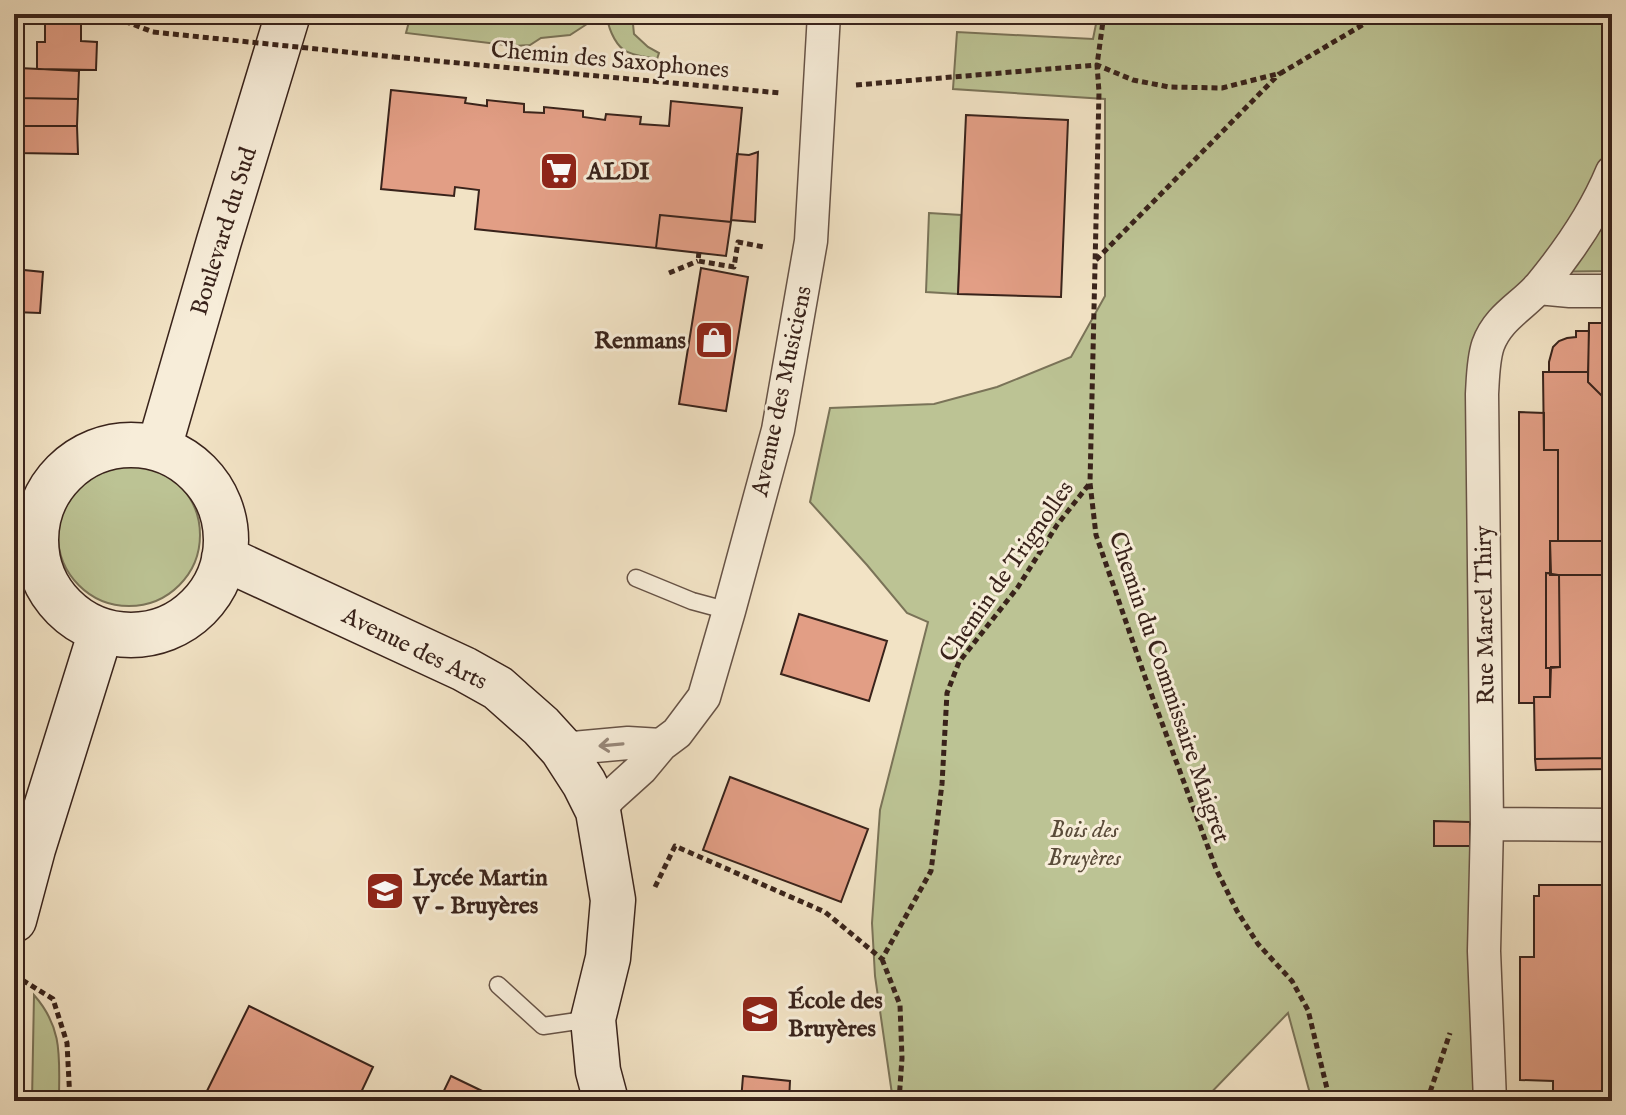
<svg xmlns="http://www.w3.org/2000/svg" width="1626" height="1115" font-family="'IM FELL English',serif">
	<rect width="100%" height="100%" fill="#f2e3c5"/>
	<filter id="stains"><feTurbulence type="fractalNoise" baseFrequency=".0025" numOctaves="4"/><feColorMatrix values="0 0 0 0 .2 0 0 0 0 .09 0 0 0 0 .02 0 0 0 .5 -.17"/></filter>
	<radialGradient id="worn" r=".72"><stop offset=".6" stop-color="#630" stop-opacity="0"/><stop offset="1" stop-color="#630" stop-opacity=".3"/></radialGradient>
	<!-- green -->
	<path fill="#bcc394" stroke="#7a7358" stroke-width="2" d="M411 14H589L587 24 570 35 541 38 530 45 514 46 406 33Z
		M607 14H632L634 34 648 47 659 53 657 59C648 57 632 56 624 50 614 43 607 25 607 14Z
		M1098 14H1612V271L1532 272 1491 323 1479 1101H1312L1288 1013 1203 1101H893L875 976 872 923 880 810 928 622 907 613 867 565 810 502 830 408 934 404 997 387 1071 357 1105 296V99L953 89 957 32 1093 39Z
		M929 213 961 215 958 294 926 292Z
		M58 535a71 71 0 1 1 142 0a71 71 0 1 1-142 0Z
		M34 995C64 1029 59 1059 59 1101H32Z"/>
	<!-- building -->
	<path fill="#e29e85" stroke="#39231b" stroke-width="2" d="M45 19H81V41L97 42 96 70 37 69V42H45Z
		M19 68 79 71 78 99 18 98Z
		M391 90 466 98 465 103 487 106V100L524 104V112L544 113V107L583 111V117L605 120 606 114 641 117 640 124 669 126 671 101 742 108 731 222 660 215 656 248 475 229 479 190 455 187 454 196 381 189Z
		M18 98 78 99 77 126H18Z
		M966 115 1068 120 1061 297 958 294Z
		M18 126H77L78 154 17 153Z
		M758 152 755 222 731 220 737 154 749 155Z
		M660 215 731 222 726 256 656 248Z
		M701 268 748 277 726 411 679 404Z
		M14 269 43 272 40 313 14 312Z
		M1589 323H1612V396L1603 397 1588 382Z
		M1576 331H1589L1588 372H1549V362L1553 347 1559 341 1567 338 1576 337Z
		M1543 372H1588V382L1603 397 1612 396V541H1558V450H1544Z
		M1519 412 1544 413V450H1558V541H1550L1551 573H1546V668H1550V697H1534V703H1519Z
		M1550 541H1612V575H1550Z
		M1546 573 1559 575 1560 667 1550 668H1546Z
		M1559 575H1612V769L1611 758 1535 759 1534 697H1550L1551 667H1560Z
		M799 614 887 641 869 701 781 674Z
		M1611 758V769L1536 770 1535 759Z
		M730 777 868 829 841 902 703 850Z
		M1434 821 1470 822V846H1434Z
		M1539 885H1612V1101H1553V1081L1520 1080V957H1534V896H1539Z
		M249 1006 373 1067 357 1101H202Z
		M451 1076 503 1101H439Z
		M743 1076 790 1081 789 1101H741Z"/>
	<g fill="none" stroke-linecap="round" stroke-linejoin="round">
		<!-- lane casing -->
		<g stroke="#675346" stroke-width="19">
			<path id="lane" d="M636 578 692 601 729 611
				M498 985 543 1026 591 1019"/>
		</g>
		<!-- street casing -->
		<g stroke="#675346" stroke-width="35">
			<path id="street" d="M1538 288 1570 291H1612
				M562 749 628 743 661 745
				M598 811 610 797 641 769 661 745 677 733 704 697 729 611 778 430 811 241 824 14
				M1487 824 1612 825
				M1490 1101 1484 951 1487 824 1482 394C1483 378 1483 360 1488 345 1498 317 1523 306 1540 286 1569 251 1595 213 1612 172"/>
		</g>
		<!-- secondary casing -->
		<g stroke="#39231b" stroke-width="47">
			<path id="secondary" d="M36 540a95 95 0 1 1 190 0a95 95 0 1 1-190 0Z
				M159 448 219 241 288 14
				M224 558 464 669 498 688 541 726 562 749 584 783 598 811 613 900 608 958 593 1019 598 1071 606 1101
				M14 920 33 849 101 631"/>
		</g>
		<!-- path -->
		<path stroke="#39231b" stroke-width="5" stroke-dasharray="6 4" stroke-linecap="butt" d="M106 14 153 32
			M1104 14 1097 65 1099 92 1090 483 1096 535 1145 677 1216 869 1237 911 1258 944 1292 981 1308 1010 1330 1101
			M1599 14 1612 24
			M394 57 780 93
			M856 85 1097 65 1133 80 1169 87 1222 88 1281 73 1381 14
			M699 252 698 261 734 267 738 242 764 247
			M1096 260 1280 73
			M669 273 698 261
			M655 887 675 846 825 912 882 959 931 871 942 784 947 693 959 662 1018 587 1057 525 1090 483
			M882 959 900 1005 902 1058 899 1101
			M14 975 53 999 67 1043 70 1101
			M1427 1101 1450 1033"/>
		<!-- lane -->
		<use href="#lane" stroke="#f7edd9" stroke-width="16"/>
		<!-- street -->
		<use href="#street" stroke="#f7edd9" stroke-width="32"/>
		<!-- secondary -->
		<use href="#secondary" stroke="#f7edd9" stroke-width="44"/>
		<!-- path-bridge -->
		<path stroke="#39231b" stroke-width="5" stroke-dasharray="6 4" stroke-linecap="butt" d="M153 32 394 57"/>
	</g>
	<!-- one-way arrows -->
	<defs><path id="oneway-shaft" d="M-6 0H5M1.5-3L5.5 0L1.5 3" fill="none" stroke-width="1.6" stroke-linecap="round" stroke-linejoin="round" transform="scale(2)"/></defs>
	<use stroke="#98887a" href="#oneway-shaft" transform="translate(611 745) rotate(175)"/>
	<!-- icons -->
	<defs>
		<g id="supermarket-square" transform="scale(2)"><rect x="-9" y="-9" width="18" height="18" rx="4" fill="#8f2418" stroke="#f7edd9"/><path d="M-6-5.5h2.5l.6 2H6L4.5 2H-2.5L-4.4-4H-6ZM-1.5 3.2a1.3 1.3 0 1 0 .1 0ZM3 3.2a1.3 1.3 0 1 0 .1 0Z" fill="#fff"/></g>
		<g id="shop-square" transform="scale(2)"><rect x="-9" y="-9" width="18" height="18" rx="4" fill="#8f2418" stroke="#f7edd9"/><path d="M-5-2.5h2.3a2.7 3.5 0 0 1 5.4 0H5L5.5 6h-11ZM-1.5-2.5h3a1.5 2.3 0 0 0-3 0Z" fill="#fff"/></g>
		<g id="school-square" transform="scale(2)"><rect x="-9" y="-9" width="18" height="18" rx="4" fill="#8f2418" stroke="#f7edd9"/><path d="M0-5L7-2L0 1L-7-2ZM-4 1L0 2.5L4 1V4Q0 6-4 4Z" fill="#fff"/></g>
	</defs>
	<g fill-rule="evenodd">
		<use href="#supermarket-square" x="559" y="171"/>
		<use href="#shop-square" x="714" y="340"/>
		<use href="#school-square" x="385" y="891"/>
		<use href="#school-square" x="760" y="1014"/>
	</g>
	<g text-anchor="middle" stroke-width="6" stroke-linejoin="round" paint-order="stroke">
		<!-- street labels -->
		<g font-size="24" fill="#39231b" stroke="#f7edd9">
			<text transform="translate(610 59) rotate(5)" y="8">Chemin des Saxophones</text>
			<text transform="translate(223 231) rotate(-73)" y="8">Boulevard du Sud</text>
			<text transform="translate(781 391) rotate(-78)" y="8">Avenue des Musiciens</text>
			<text transform="translate(1006 571) rotate(-55)" y="8">Chemin de Trignolles</text>
			<text transform="translate(1484 615) rotate(-91)" y="8">Rue Marcel Thiry</text>
			<text transform="translate(415 648) rotate(26)" y="8">Avenue des Arts</text>
			<text transform="translate(1170 687) rotate(71)" y="8">Chemin du Commissaire Maigret</text>
		</g>
		<!-- poi labels -->
		<g font-size="24" font-weight="bold" fill="#39231b" stroke="#f7edd9" text-anchor="start">
			<text x="587" y="179">ALDI</text>
			<text x="686" y="348" text-anchor="end">Renmans</text>
			<text x="413" y="885">Lycée Martin<tspan x="413" dy="28">V - Bruyères</tspan></text>
			<text x="788" y="1008">École des<tspan x="788" dy="28">Bruyères</tspan></text>
		</g>
		<!-- park labels -->
		<g font-size="24" font-style="italic" fill="#5a4b39" stroke="#f7edd9">
			<text x="1084" y="837">Bois des<tspan x="1084" dy="28">Bruyères</tspan></text>
		</g>
	</g>
	<!-- margin -->
	<rect width="1626" height="1115" fill="none" stroke="#f2e3c5" stroke-width="48"/>
	<rect x="16" y="16" width="1594" height="1083" fill="none" stroke="#39231b" stroke-width="4"/>
	<rect x="24" y="24" width="1578" height="1067" fill="none" stroke="#39231b" stroke-width="2"/>
	<rect width="100%" height="100%" filter="url(#stains)"/>
	<rect width="100%" height="100%" fill="url(#worn)"/>
</svg>
